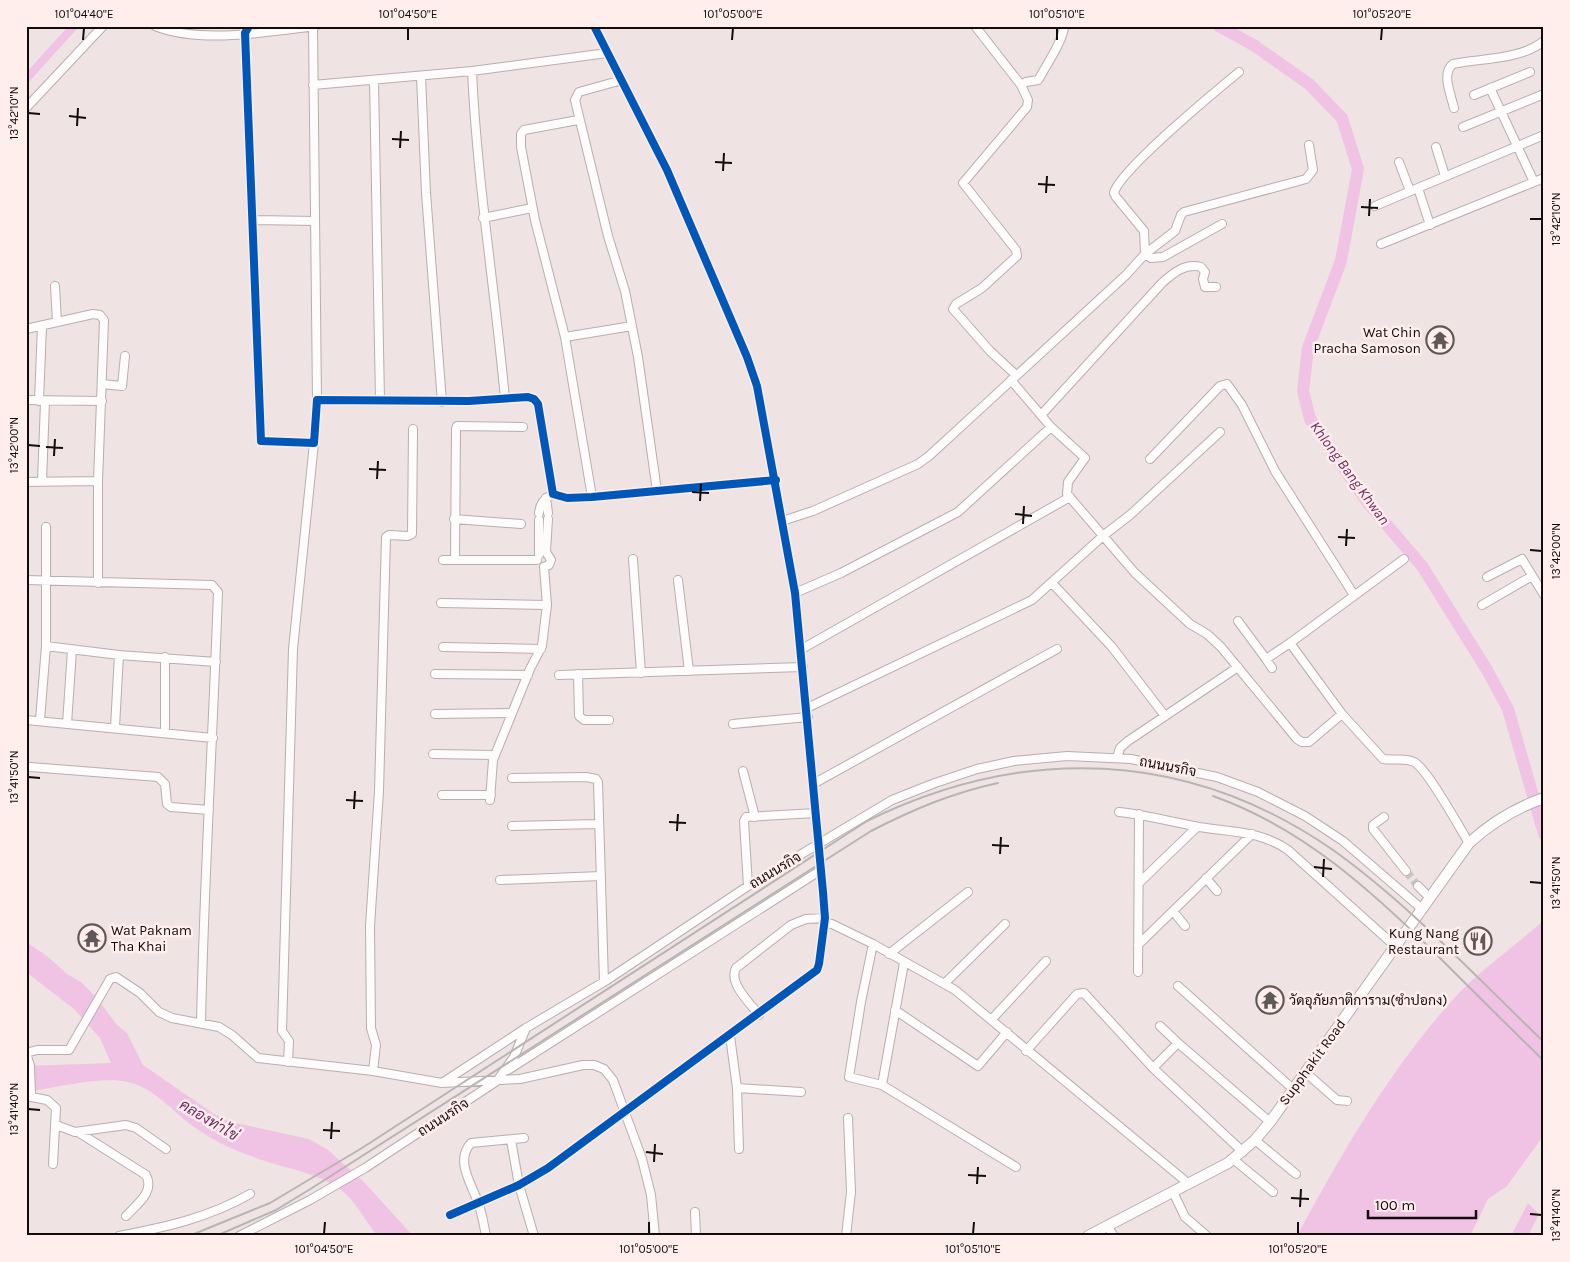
<svg xmlns="http://www.w3.org/2000/svg" width="1570" height="1262" font-family="Karla,Sarabun,sans-serif">
	<rect width="100%" height="100%" fill="#efe4e3"/>
	<!-- water -->
	<path fill="#f0c2e3" d="M1544 920V1135L1507 1186 1488 1199 1470 1236H1297C1343 1151 1392 1066 1457 995 1484 967 1515 946 1544 920Z
		M26 942 47 956 67 974 81 982 97 998 116 1024 127 1033 143 1065 214 1114 231 1122 309 1139 328 1150 364 1182 413 1236H378C366 1223 358 1205 346 1194 324 1174 292 1170 265 1161 243 1154 219 1144 200 1131 176 1116 156 1088 128 1082 102 1076 54 1088 26 1092V1066L111 1063 100 1038 74 1009 26 972Z
		M1528 1203 1539 1214 1528 1236H1511Z"/>
	<g fill="none" stroke-linecap="round" stroke-linejoin="round">
		<!-- canal -->
		<path stroke="#f0c2e3" stroke-width="8" d="M26 79 74 26"/>
		<!-- river -->
		<path stroke="#f0c2e3" stroke-width="12" d="M1219 26 1255 46 1309 84 1342 118 1358 169 1341 261 1308 348 1303 391 1310 419 1368 503 1422 566 1487 670 1508 709 1544 834"/>
		<!-- minor-tunnel -->
		<path stroke="#cec4c3" stroke-width="8" stroke-dasharray="8 4" stroke-linecap="butt" d="M1406 871 1418 886"/>
		<!-- minor casing -->
		<g stroke="#b7afae" stroke-width="10">
			<path id="minor" d="M155 26C200 44 268 32 316 26
				M249 26 245 33 261 441 314 443 317 400 469 401 528 397 534 399 538 404 553 494 567 498 592 497 776 480
				M975 26 1021 85
				M313 27 317 400
				M472 71C477 181 495 289 505 399
				M421 76 426 193 442 402
				M622 80 579 92 575 100 608 236 625 291 638 357 657 491
				M374 81 380 400
				M313 85 472 71 607 53
				M1490 88 1534 182
				M1474 95 1530 72
				M26 108 103 26
				M1454 108C1451 95 1441 73 1453 64 1482 58 1520 60 1544 41
				M578 120 524 130 521 134V147L535 220 565 337 592 497
				M1463 127 1544 94
				M1436 147 1445 176
				M1399 162 1410 191
				M1418 188 1430 225
				M1375 206 1544 135
				M483 218 532 208
				M252 220 315 221
				M1222 224 1163 257 1151 258 1145 254 1175 231 1181 215 1184 212 1306 179 1313 170 1309 145
				M1381 244 1544 178
				M55 286 57 322
				M26 329 93 314 100 315 104 320 98 481V583
				M565 337 632 326
				M1016 375 990 351 953 309 956 304 982 288 1017 256 1016 250 963 183 1027 107 1028 100 1021 85 1026 82 1038 80 1040 77C1047 64 1064 39 1064 26
				M1011 380 1051 427 1085 458 1068 482 1067 494 1135 573 1190 624 1207 634 1221 647 1297 739 1302 742H1309L1342 714
				M102 384 122 386 125 356
				M26 400 102 401
				M39 401 42 326
				M1042 414 1162 283C1173 273 1185 263 1201 267L1205 272 1203 279 1205 287H1216
				M1150 459 1220 386 1227 384 1242 405 1275 471 1354 595
				M42 481 45 402
				M26 482 98 481
				M546 498 548 513
				M539 513C540 503 544 499 553 494
				M454 519 521 524
				M782 521 813 511 918 464 929 456 1126 275 1145 254 1144 231 1116 197 1114 193C1119 171 1217 90 1239 72
				M539 555V520
				M633 559 641 673
				M1404 559 1290 643 1342 714 1383 759C1393 761 1405 757 1414 762 1427 768 1459 827 1469 843
				M443 560H537
				M455 560 456 429 457 426 523 427
				M544 567 549 565 551 560 546 552 548 519
				M1487 577 1522 559 1544 595
				M26 580 212 585 218 592C213 736 204 879 201 1023
				M678 580 689 671
				M1052 583 1112 647 1165 716
				M795 593 841 573 958 512 1051 427
				M441 603 547 605
				M1482 605 1532 576
				M1238 621 1266 659 1290 643
				M46 646 119 655 216 662
				M443 647 541 649
				M800 650 1070 497
				M1266 659 1272 668
				M435 674 528 675
				M578 674 579 716 584 720H609
				M559 675 803 667
				M807 708 1032 600 1104 535 1130 515 1220 432
				M435 714 512 713
				M26 720 213 738
				M40 720 46 646V527
				M67 724 72 650
				M733 724 808 717
				M115 727 119 655
				M165 733V657
				M433 754 495 755
				M1117 758 1120 748 1128 741 1238 667
				M30 767 158 777 165 784 167 804 171 807 209 810
				M743 771 755 817
				M512 778 586 777 596 779 598 782 604 982
				M813 784 1057 649
				M442 795H491
				M490 800 493 760 530 669 542 646 547 605 544 567
				M1119 812C1147 815 1172 822 1199 827 1231 832 1261 831 1288 850L1396 947
				M1384 817 1373 825V829L1406 871
				M512 826 598 824
				M1206 878 1217 891
				M500 880 601 876
				M1140 882 1197 827
				M748 886 744 821 746 817 816 813
				M1418 886 1430 898
				M1173 911 1185 926
				M824 923 832 924 873 944 955 990 1189 1184
				M873 944 861 1002 849 1077 882 1085 1016 1167
				M1138 945 1252 834
				M889 954 968 892
				M1138 972 1139 814
				M944 984 1005 924
				M1178 986 1293 1089
				M895 1010 978 1066 1007 1032
				M759 1015C750 1003 728 983 736 968L791 925 806 919 825 918
				M992 1019 1046 961
				M730 1036 737 1088 739 1149
				M1178 1043 1270 1122
				M1026 1051 1077 994 1084 993 1153 1068 1243 1152
				M26 1053 37 1050H69L110 979 116 977 140 993 159 1012 172 1018 219 1027 232 1035 258 1058 373 1071 442 1083 520 1079 583 1065H594L604 1069 613 1080 642 1159 651 1195 655 1236
				M26 1053 30 1066 31 1095
				M288 1062 289 1041 282 1031 293 649 314 443
				M1153 1068 1178 1043 1160 1026
				M508 1070 821 870
				M373 1071 376 1045 371 1028 370 926 379 791 386 537 389 535 408 536 412 534 413 429
				M1305 1072 1337 1100 1347 1101
				M442 1083 526 1028
				M882 1085 904 963
				M737 1088 801 1092
				M26 1096 47 1100 56 1108 53 1164
				M56 1125 75 1132 126 1125 136 1128 166 1149
				M78 1132 146 1175C155 1192 137 1204 126 1216
				M511 1140 519 1185 534 1236
				M1255 1140 1296 1174
				M1233 1159 1273 1192
				M1173 1192 1185 1217 1207 1236
				M695 1212 696 1236
				M450 1215 519 1185 548 1168 817 970 819 964 825 918 823 892 795 593 757 386 747 357 667 170 594 26
				M1107 1226 1114 1236
				M119 1236C166 1227 208 1218 250 1194
				M239 1236 310 1200 365 1168 497 1081 514 1057 526 1028 607 980 748 886 892 800 935 783 977 769 1014 761 1067 756 1131 759 1217 777 1258 792 1305 816 1343 841 1422 909
				M486 1236C484 1225 482 1215 479 1205 473 1186 454 1161 471 1143L524 1138
				M846 1236 851 1192 848 1118"/>
		</g>
		<!-- major casing -->
		<g stroke="#b7afae" stroke-width="12">
			<path id="major" d="M1088 1236 1228 1163 1255 1140 1270 1122 1469 843C1492 822 1515 808 1544 798"/>
		</g>
		<!-- minor -->
		<use href="#minor" stroke="#fdfbfb" stroke-width="8"/>
		<!-- major -->
		<use href="#major" stroke="#fdfbfb" stroke-width="10"/>
		<!-- rail -->
		<path stroke="#b8b4b4" stroke-width="2" d="M1213 796C1303 828 1372 891 1439 957 1474 992 1509 1027 1544 1061
			M189 1236 270 1203 362 1148 867 821C1024 744 1187 749 1333 850 1410 905 1476 977 1544 1042
			M216 1236 276 1210 312 1188 871 831C914 809 952 793 998 783"/>
		<!-- cycleway casing -->
		<g stroke="#ffeeec" stroke-width="11">
			<path id="cycleway" d="M249 26 245 33 261 441 314 443 317 400 469 401 528 397 534 399 538 404 553 494 567 498 592 497 776 480
				M450 1215 519 1185 548 1168 817 970 819 964 825 918 823 892 795 593 757 386 747 357 667 170 594 26"/>
		</g>
		<!-- cycleway -->
		<use href="#cycleway" stroke="#0057b8" stroke-width="8"/>
	</g>
	<!-- ticks -->
	<path fill="none" stroke="#130c0c" stroke-width="2" d="M83 40 84 28M408 40V28M732 40 733 28M1057 40V28M1381 40 1382 28M28 113 40 114M69 116 86 118M77 126 78 108M392 139 409 140M400 148 401 131M715 162 732 163M723 171 724 153M1038 184 1055 185M1046 193 1047 176M1361 207 1378 208M1369 216 1370 199M1530 219H1542M28 445 40 446M46 447 63 448M54 456 55 439M369 469 386 470M377 479 378 461M692 492 709 493M700 501 701 484M1015 514 1032 516M1023 524 1024 506M1338 537 1355 538M1346 546 1347 529M1530 550 1542 551M28 777 40 778M346 800 363 801M354 809 355 791M669 822 686 823M677 831 678 814M992 845 1009 846M1000 854 1001 837M1314 867 1332 869M1323 877 1324 859M1530 882 1542 883M28 1109 40 1110M323 1130 340 1131M331 1139 332 1122M646 1152 663 1154M654 1162 655 1144M968 1175 986 1176M977 1184 978 1167M1291 1198 1309 1199M1300 1207 1301 1189M1530 1214 1542 1215M324 1234 325 1222M649 1234V1222M973 1234 974 1222M1298 1234V1222"/>
	<!-- icons -->
	<defs>
		<g id="temple-ring" transform="scale(1.4375)"><circle r="9.5" fill="#ffeeec" stroke="#605857" stroke-width="1.5"/><path d="M0-6L5-2H3V0L6.5 2.5H4V6H1.5V3h-3V6H-4V2.5H-6.5L-3 0V-2H-5Z" fill="#605857"/></g>
		<g id="restaurant-ring" transform="scale(1.4375)"><circle r="9.5" fill="#ffeeec" stroke="#605857" stroke-width="1.5"/><path d="M-5-6h1v4h1v-4h1v4h1v-4h1v5L-1.5 .5V6h-2V.5L-5-1ZM5-6V6H3V1.5H1.5Q1.5-4 5-6Z" fill="#605857"/></g>
	</defs>
	<g fill-rule="evenodd">
		<use href="#temple-ring" x="1440" y="340"/>
		<use href="#temple-ring" x="92" y="938"/>
		<use href="#restaurant-ring" x="1478" y="941"/>
		<use href="#temple-ring" x="1270" y="1000"/>
	</g>
	<g text-anchor="middle" stroke-width="5" stroke-linejoin="round" paint-order="stroke">
		<!-- poi labels -->
		<g font-size="14" fill="#130c0c" stroke="#ffeeec" text-anchor="end">
			<text x="1421" y="337">Wat Chin<tspan x="1421" dy="16">Pracha Samoson</tspan></text>
			<text x="111" y="935" text-anchor="start">Wat Paknam<tspan x="111" dy="16">Tha Khai</tspan></text>
			<text x="1459" y="938">Kung Nang<tspan x="1459" dy="16">Restaurant</tspan></text>
			<text x="1289" y="1005" text-anchor="start">วัดอุภัยภาติการาม(ซำปอกง)</text>
		</g>
		<!-- street labels -->
		<g font-size="14" fill="#130c0c" stroke="#ffeeec">
			<text transform="translate(1168 766) rotate(11)" y="5">ถนนนรกิจ</text>
			<text transform="translate(775 870) rotate(-31)" y="5">ถนนนรกิจ</text>
			<text transform="translate(1312 1062) rotate(-54)" y="5">Supphakit Road</text>
			<text transform="translate(443 1117) rotate(-33)" y="5">ถนนนรกิจ</text>
		</g>
		<!-- water labels -->
		<g font-size="15" font-style="italic" fill="#6f2a64" stroke="#ffeeec">
			<text transform="translate(1350 473) rotate(54)" y="5">Khlong Bang Khwan</text>
			<text transform="translate(209 1120) rotate(31)" y="5">คลองท่าไข่</text>
		</g>
	</g>
	<!-- border -->
	<rect width="1570" height="1262" fill="none" stroke="#ffeeec" stroke-width="55"/>
	<!-- scale -->
	<path d="M1368 1210v8h108v-8" fill="none" stroke="#130c0c" stroke-width="2.5"/>
	<text x="1375" y="1210" font-size="15" fill="#130c0c" stroke="#ffeeec" stroke-width="4" paint-order="stroke">100 m</text>
	<rect x="28" y="28" width="1514" height="1206" fill="none" stroke="#130c0c" stroke-width="2"/>
	<g font-size="12" text-anchor="middle" fill="#130c0c">
		<text x="84" y="18">101°04'40"E</text>
		<text x="408" y="18">101°04'50"E</text>
		<text x="733" y="18">101°05'00"E</text>
		<text x="1057" y="18">101°05'10"E</text>
		<text x="1382" y="18">101°05'20"E</text>
		<text transform="translate(14 113) rotate(-90)" y="4">13°42'10"N</text>
		<text transform="translate(1556 219) rotate(-90)" y="4">13°42'10"N</text>
		<text transform="translate(14 445) rotate(-90)" y="4">13°42'00"N</text>
		<text transform="translate(1556 551) rotate(-90)" y="4">13°42'00"N</text>
		<text transform="translate(14 777) rotate(-90)" y="4">13°41'50"N</text>
		<text transform="translate(1556 883) rotate(-90)" y="4">13°41'50"N</text>
		<text transform="translate(14 1109) rotate(-90)" y="4">13°41'40"N</text>
		<text transform="translate(1556 1215) rotate(-90)" y="4">13°41'40"N</text>
		<text x="324" y="1253">101°04'50"E</text>
		<text x="649" y="1253">101°05'00"E</text>
		<text x="973" y="1253">101°05'10"E</text>
		<text x="1298" y="1253">101°05'20"E</text>
	</g>
</svg>
